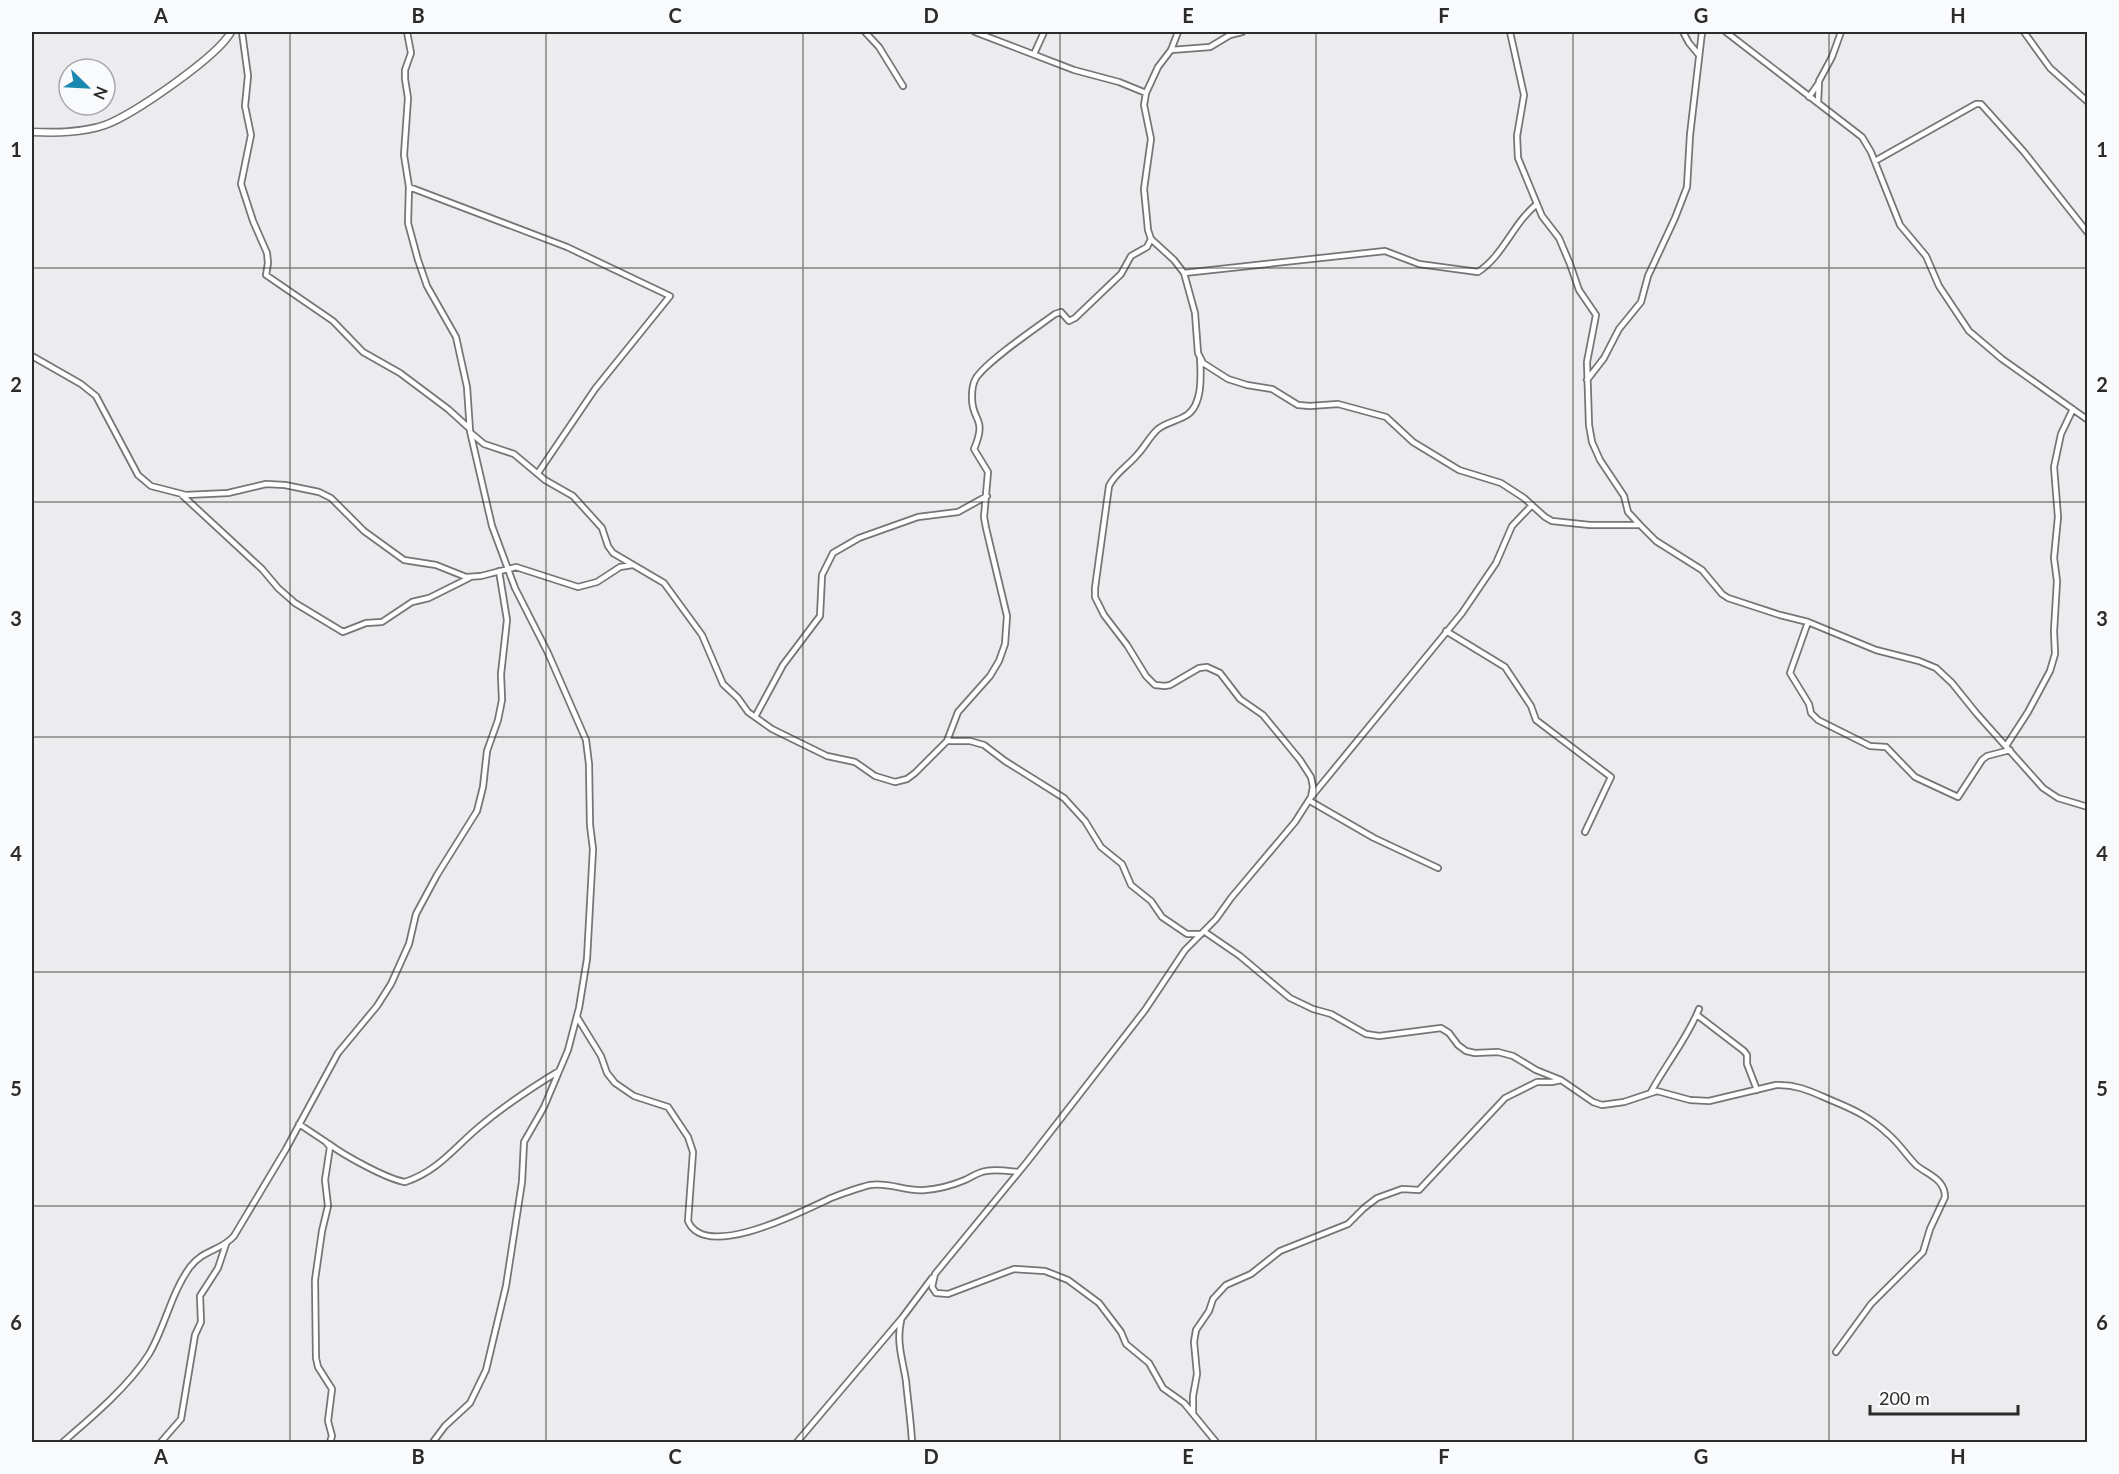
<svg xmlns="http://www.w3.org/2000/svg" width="2119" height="1474" font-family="Lato,sans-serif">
	<rect width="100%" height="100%" fill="#ececef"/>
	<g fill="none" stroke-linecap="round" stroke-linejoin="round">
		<!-- street casing -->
		<g stroke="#747577" stroke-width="8">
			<path id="street" d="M242 32 248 76 245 106 251 135 241 184 253 221 267 253 268 263 266 275 333 321 363 352 400 373 448 409 469 428
				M407 32 411 53 405 70V79L408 98 404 155 409 187 408 223 418 260 427 286 456 337 467 387 470 431 492 526 515 588 548 653 586 740 589 764 590 825 593 849 587 959 579 1008 568 1050 544 1107 524 1142 522 1182 506 1286 486 1370 470 1403 445 1426 433 1442
				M865 32 879 47 903 86
				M975 32 1074 70 1119 82 1146 93
				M1178 32 1171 50 1158 67 1146 93 1144 105 1151 139 1144 189 1148 230 1151 239 1174 260 1184 273 1195 313 1198 353 1203 363 1228 379 1247 385 1272 389 1298 405 1310 406 1338 404 1386 417 1413 442 1459 470 1501 483 1524 498 1545 517 1552 521 1590 525H1640L1656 541 1702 570 1722 594 1728 598 1780 615 1808 622 1876 650 1919 661 1936 668 1952 683 1977 714 2043 788 2058 798 2088 807
				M1510 32 1524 95 1517 136 1518 158 1542 216 1559 238 1570 264 1579 290 1596 315 1587 362 1589 425 1592 442 1600 460 1624 496 1628 512 1640 525
				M1683 32 1689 43 1699 55
				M1726 32 1862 137 1871 152 1900 225 1926 256 1939 286 1969 331 2002 359 2088 420
				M2024 32 2050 68 2088 102
				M1171 50 1210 47 1230 35 1242 32
				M1034 54 1044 32
				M1809 97 1818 84
				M1818 103 1819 81 1832 57 1841 32
				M1875 161 1976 104H1981L2024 152 2088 233
				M409 187 567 247 670 296 595 389 538 473
				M1184 273 1385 251 1419 264 1478 272C1504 255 1513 223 1537 204
				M32 356 81 384 96 396 138 475 151 486 186 495 228 493 266 484 285 485 319 492 331 498 364 531 404 560 436 565 466 577 481 576 516 567 578 587 597 582 620 567 632 565
				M1200 357C1201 375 1203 404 1187 415 1178 421 1167 422 1158 429 1149 437 1145 447 1137 455 1128 466 1115 473 1109 486L1095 588V597L1104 615 1127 645 1146 676 1155 685 1165 686 1170 685 1199 668 1207 667 1220 673 1240 699 1263 715 1300 760 1311 777 1313 787 1311 797 1295 822 1231 898 1216 919 1185 950 1145 1010 1027 1162 935 1274 932 1287 936 1293 948 1294 1014 1269 1045 1271 1068 1280 1099 1303 1121 1332 1126 1344 1149 1363 1163 1388 1184 1403 1216 1442
				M1587 380 1604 358 1619 329 1641 302 1648 276 1675 218 1687 187 1690 135 1702 32
				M471 433 484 444 514 454 545 480 573 496 602 528 608 546 613 553 664 583 702 635 723 684 738 698 748 712 772 729 827 756 855 762 875 776 895 782 907 779 915 773 947 741H970L984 745 1005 761 1064 798 1085 821 1101 847 1122 864 1131 885 1151 901 1162 917 1187 934H1201
				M182 495 262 569 278 588 295 603 343 632 366 623 382 622 412 602 429 598 469 578
				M1808 622 1790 673 1809 704 1811 713 1818 720 1870 746 1886 747 1915 777 1958 797 1982 760 1987 756 2010 750
				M1446 631 1505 667 1531 706 1536 720 1611 777 1585 832
				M755 717 783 665 820 616 822 575 833 553 859 538 918 517 958 512 987 496
				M947 741 958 712 990 676 999 661 1005 644 1007 616 986 528 984 517 988 472 974 449C988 416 971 422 972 396 972 391 973 383 976 378 987 361 1036 328 1055 314L1061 312 1069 321 1075 318 1121 274 1131 256 1147 247 1151 239
				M2006 746 2028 712 2050 671 2055 654 2054 631 2057 581 2054 558 2058 517 2054 467 2061 434 2073 409
				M1312 796 1462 613 1496 563 1512 526 1532 505
				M1310 801 1374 838 1438 868
				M1205 932 1240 956 1290 998 1313 1009 1331 1014 1366 1034 1379 1036 1441 1028 1449 1033 1458 1045 1466 1051 1475 1053 1498 1052 1513 1056 1536 1070 1561 1080 1593 1102 1602 1105 1624 1102 1657 1091 1690 1100 1709 1101 1776 1085C1798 1084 1814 1093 1833 1101 1855 1110 1871 1118 1888 1134 1899 1143 1906 1155 1916 1165 1928 1175 1945 1179 1945 1197L1930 1229 1923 1252 1871 1304 1836 1352
				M1697 1015 1744 1051 1747 1055V1064L1757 1090
				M577 1017 601 1056 607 1073 615 1083 634 1096 668 1107 688 1137 693 1152 688 1221C705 1262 805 1210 831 1198 844 1193 857 1188 870 1185 890 1182 906 1192 925 1190 938 1189 953 1185 965 1180 972 1177 978 1172 986 1171 997 1169 1008 1171 1018 1172
				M1651 1092C1666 1064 1687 1039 1699 1009
				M299 1124 326 1142 330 1147 325 1180 328 1206 322 1231 315 1280 316 1358 318 1367 332 1389 328 1421 332 1436 330 1442
				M329 1144C345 1156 387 1179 405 1182 438 1171 454 1148 479 1127 504 1106 531 1088 559 1071
				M901 1321C896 1342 903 1361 906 1381 908 1402 911 1422 912 1442
				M1193 1413V1396L1197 1374 1194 1342 1196 1330 1209 1311 1213 1299 1226 1285 1251 1274 1280 1251 1348 1224 1364 1208 1377 1198 1402 1189 1419 1190 1505 1098 1537 1082H1552L1561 1080
				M63 1442C91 1418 129 1386 149 1354 165 1327 171 1293 190 1267 204 1249 221 1251 234 1236L286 1149 338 1053 377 1006 391 984 409 944 416 914 437 875 477 811 483 787 487 751 498 720 502 700 501 674 507 620 499 571
				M161 1442 181 1419 195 1335 201 1322 200 1296 218 1268 226 1244
				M797 1442 902 1318 932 1278"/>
		</g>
		<!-- secondary casing -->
		<g stroke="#747577" stroke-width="9">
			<path id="secondary" d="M32 132C56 133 82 133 105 125 133 115 217 57 231 32"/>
		</g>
		<!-- street -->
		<use href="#street" stroke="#fff" stroke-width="4.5"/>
		<!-- secondary -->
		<use href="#secondary" stroke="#fff" stroke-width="6"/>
	</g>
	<!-- grid -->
	<path fill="none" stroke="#2b2b2c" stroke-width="1.5" stroke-opacity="0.55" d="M290 32V1442M546 32V1442M803 32V1442M1060 32V1442M1316 32V1442M1573 32V1442M1829 32V1442M32 268H2088M32 502H2088M32 737H2088M32 972H2088M32 1206H2088"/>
	<!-- border -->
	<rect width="2119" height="1474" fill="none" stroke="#f9fafc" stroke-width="66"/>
	<!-- north arrow -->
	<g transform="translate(87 87) rotate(114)"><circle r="28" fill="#f9fafc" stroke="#a7a7a9" stroke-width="1.5"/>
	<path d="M0-4.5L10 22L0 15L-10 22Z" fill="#1a88af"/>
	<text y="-9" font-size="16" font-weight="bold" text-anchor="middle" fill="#2b2b2c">N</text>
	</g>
	<!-- scale -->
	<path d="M1870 1405v9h148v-9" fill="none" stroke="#2b2b2c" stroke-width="3"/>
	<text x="1879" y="1405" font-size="18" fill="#2b2b2c" stroke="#f9fafc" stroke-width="4.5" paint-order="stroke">200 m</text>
	<rect x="33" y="33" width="2053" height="1408" fill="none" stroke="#2b2b2c" stroke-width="2"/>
	<g font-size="20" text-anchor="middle" font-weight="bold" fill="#2b2b2c">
		<text x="161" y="23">A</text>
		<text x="418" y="23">B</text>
		<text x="675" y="23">C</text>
		<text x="931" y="23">D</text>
		<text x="1188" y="23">E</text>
		<text x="1444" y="23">F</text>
		<text x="1701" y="23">G</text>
		<text x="1958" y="23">H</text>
		<text x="16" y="157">1</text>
		<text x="2102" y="157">1</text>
		<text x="16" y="392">2</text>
		<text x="2102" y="392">2</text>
		<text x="16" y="626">3</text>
		<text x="2102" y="626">3</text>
		<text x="16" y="861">4</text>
		<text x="2102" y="861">4</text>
		<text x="16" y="1096">5</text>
		<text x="2102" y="1096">5</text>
		<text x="16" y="1330">6</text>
		<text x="2102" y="1330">6</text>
		<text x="161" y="1464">A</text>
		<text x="418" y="1464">B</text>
		<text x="675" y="1464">C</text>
		<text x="931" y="1464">D</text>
		<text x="1188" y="1464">E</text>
		<text x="1444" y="1464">F</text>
		<text x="1701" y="1464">G</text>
		<text x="1958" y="1464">H</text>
	</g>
</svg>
